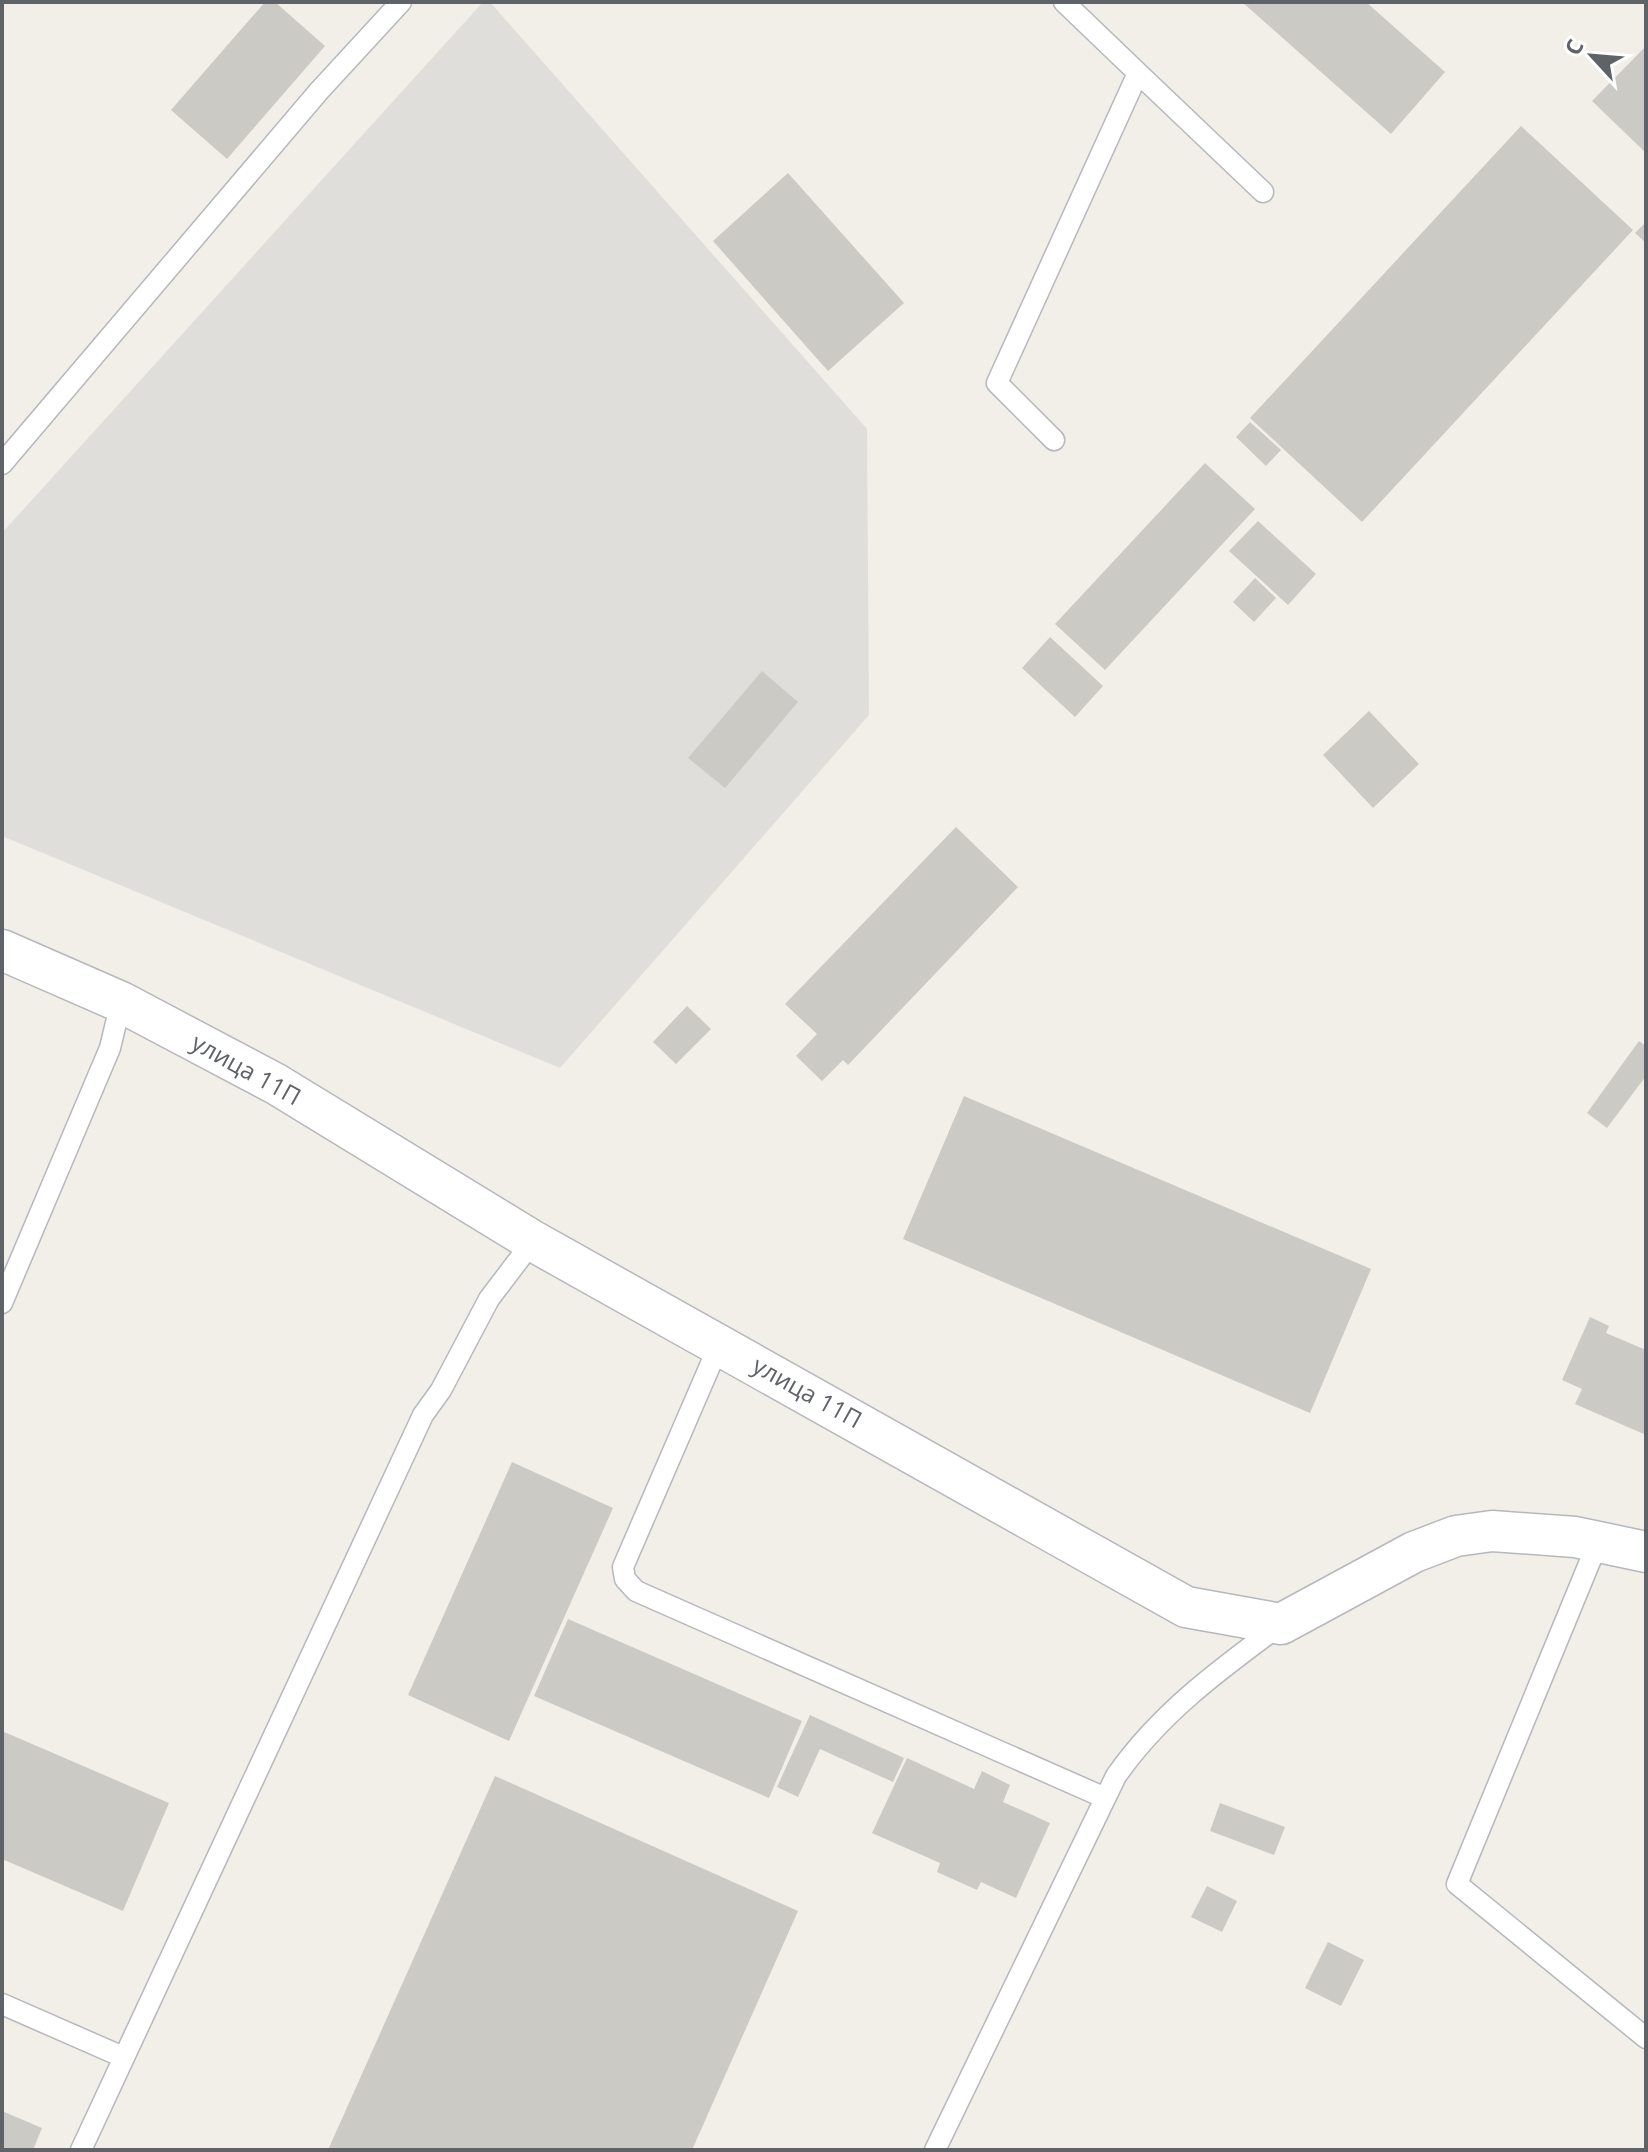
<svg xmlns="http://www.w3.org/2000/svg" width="1648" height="2152" font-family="'Open Sans',sans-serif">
	<rect width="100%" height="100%" fill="#f1efe8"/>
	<!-- industrial -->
	<path fill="#e0deda" d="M483 2H490L867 429 869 715 560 1068 2 836V533Z"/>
	<!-- building -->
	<path fill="#cccac5" d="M265 2H275L325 46 227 159 171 110Z
		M1242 2H1366L1445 72 1391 134Z
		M1646 46V153L1592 101Z
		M1521 126 1633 230 1362 522 1250 418Z
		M788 173 904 303 828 371 713 241Z
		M1646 222V243L1635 233Z
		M1250 422 1281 450 1266 466 1236 437Z
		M1205 463 1255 509 1105 670 1055 624Z
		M1258 521 1316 574 1288 605 1229 551Z
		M1255 578 1276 598 1254 622 1233 602Z
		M1050 637 1103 686 1075 717 1022 668Z
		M762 671 798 702 725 788 688 758Z
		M1369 711 1419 764 1373 808 1323 755Z
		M956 827 1018 887 848 1065 843 1060 822 1081 796 1056 817 1034 785 1004Z
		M687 1006 711 1029 676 1064 653 1042Z
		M1639 1041 1646 1046V1076L1607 1128 1587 1113Z
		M964 1096 1371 1269 1310 1413 903 1239Z
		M1590 1317 1609 1326 1606 1333 1646 1350V1435L1575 1404 1582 1389 1562 1380Z
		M512 1462 613 1508 509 1741 408 1695Z
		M568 1619 802 1721 769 1798 534 1696Z
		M810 1715 904 1758 893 1782 820 1749 798 1797 777 1787Z
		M2 1731 169 1803 123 1911 2 1859Z
		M907 1758 974 1789 982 1771 1010 1785 1003 1802 1050 1823 1016 1898 981 1882 977 1890 937 1872 940 1863 872 1833Z
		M495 1776 798 1911 692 2150H328Z
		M1220 1803 1285 1827 1274 1855 1210 1831Z
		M1207 1886 1237 1901 1222 1932 1191 1917Z
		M1328 1942 1364 1960 1341 2006 1305 1988Z
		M2 2111 42 2128 33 2150H2Z"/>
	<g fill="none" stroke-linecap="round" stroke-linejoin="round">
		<!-- lane casing -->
		<g stroke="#b5b8bc" stroke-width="23">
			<path id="lane" d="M1138 73 1263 192
				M1054 440 997 383 1138 73 1064 2
				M2 464 319 91 401 2
				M2 1303 110 1048 121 1002
				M719 1345 623 1567 625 1579 636 1591 1103 1797
				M1598 1542 1457 1884 1646 2038
				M2 2004 123 2057
				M81 2150 423 1415 441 1390 489 1299 533 1241
				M935 2150 1116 1776C1160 1713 1219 1670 1280 1625"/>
		</g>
		<!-- street casing -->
		<g stroke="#b5b8bc" stroke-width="43">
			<path id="street" d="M2 950 121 1002 276 1084 533 1241 1186 1607 1281 1624 1414 1552 1456 1536 1492 1531 1575 1537 1646 1552"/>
		</g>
		<!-- lane -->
		<use href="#lane" stroke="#fff" stroke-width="20"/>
		<!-- street -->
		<use href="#street" stroke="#fff" stroke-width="40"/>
	</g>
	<g text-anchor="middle" stroke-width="7" stroke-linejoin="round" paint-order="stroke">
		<!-- street labels -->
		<g font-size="24" fill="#5f6368" stroke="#fff">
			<text transform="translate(246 1070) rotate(29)" y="8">улица 11П</text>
			<text transform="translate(807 1393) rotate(29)" y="8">улица 11П</text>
		</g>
	</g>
	<!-- border -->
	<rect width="1648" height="2152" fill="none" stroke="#5f6368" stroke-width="8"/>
	<!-- north arrow -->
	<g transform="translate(1592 56) rotate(296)" stroke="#ffffff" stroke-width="6" paint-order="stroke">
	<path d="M0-6L14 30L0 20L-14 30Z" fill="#5f6368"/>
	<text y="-12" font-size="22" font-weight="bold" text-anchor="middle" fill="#5f6368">С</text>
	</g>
</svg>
